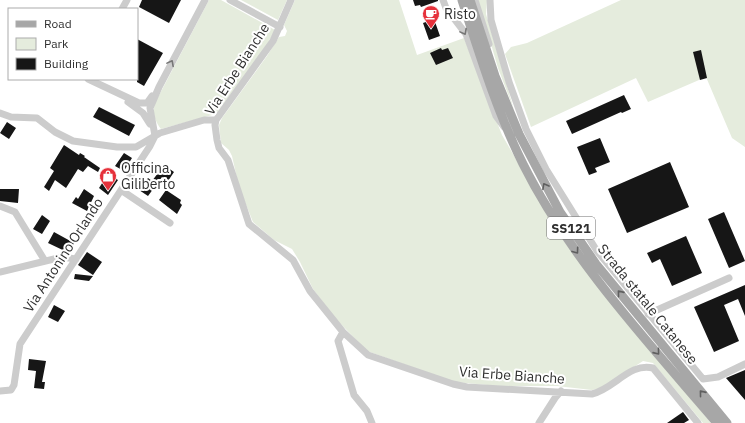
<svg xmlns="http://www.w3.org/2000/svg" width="745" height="423" font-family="'IBM Plex Sans',sans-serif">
	<rect width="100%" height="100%" fill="#fff"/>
	<!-- green -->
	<path fill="#e5ecdd" d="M209 0H221L275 30 267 45 216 114 161 129C155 121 152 113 155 103Z
		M241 0H287L278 20Z
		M295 0H399L417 55 464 38 502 135 561 237 600 290 711 423H703L653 363 643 361 602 388 592 390 557 386H499L454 382 367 351 334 317 313 289 300 262 292 249 274 240 253 222 239 187 232 156 229 150 221 143 219 125 222 118 267 56 279 37 285 36 287 31 284 25Z
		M478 0H487L486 14 514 110 498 68Z
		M621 0H745V147L732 138 706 77 648 102 636 78 531 127 505 54 511 47 527 43Z"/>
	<!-- building -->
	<path fill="#161616" d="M142 0H181L169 23 139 7Z
		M413 0H438V1L421 7 420 5 415 6Z
		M434 19 440 36 429 40 423 23Z
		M137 39 163 53 144 86 137 82Z
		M441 48 442 50 448 48 453 58 436 65 430 53Z
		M701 50 707 78 700 80 693 52Z
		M624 95 631 109 622 113 621 112 572 134 566 121Z
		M99 107 135 125 129 136 93 117Z
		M7 122 16 128 9 139 0 133Z
		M600 138 610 162 595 168 597 172 589 175 577 147Z
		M64 145 79 155 80 153 85 156 84 157 100 168 98 172 88 166 83 172 78 169 66 188 55 180 49 191 44 187 54 171 50 168Z
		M124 153 132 158 124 171 115 166Z
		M670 162 689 207 627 233 608 189Z
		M164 165 174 172 168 181 162 177 148 196 139 190 148 178 152 181Z
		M108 174 118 180 108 195 99 188Z
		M0 189H19L18 203 0 201Z
		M84 189 94 196 87 211 72 203 76 197 78 199Z
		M166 190 181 200 180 203 182 205 177 214 159 200Z
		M724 212 745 261 729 268 708 219Z
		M42 215 50 221 42 234 33 229Z
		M54 232 74 243 69 253 48 243Z
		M686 236 702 273 672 286 660 259 652 263 647 253Z
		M87 252 102 262 93 275 78 265Z
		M75 274 93 276 89 281 74 279Z
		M745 285V316L738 299 724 305 739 341 714 352 694 307Z
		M54 305 65 311 58 322 48 317Z
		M29 359 46 361 42 382H45L44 389 34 388 36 371 28 370Z
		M745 370V400L726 378Z
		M683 412 689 420 684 423H667Z"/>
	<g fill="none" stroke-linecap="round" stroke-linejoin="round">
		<!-- minor -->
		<path stroke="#ccc" stroke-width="7" d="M230 0 280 27
			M291 0 273 41 216 120 215 125 217 140 219 148 228 160 249 224 293 260 310 291 343 332 368 355 453 384 467 387 592 394C614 389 630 362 653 368L698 423
			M443 0 446 8 466 34 496 116 504 127
			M475 0 489 44
			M490 0 491 20 509 82 526 129 546 169 597 251 703 379 718 377 745 364
			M122 9 127 0
			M88 79 139 103H147L152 96
			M128 102 143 113 150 124
			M0 113 11 117 37 118 55 132 73 141 117 147H136L160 133 204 120H216
			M121 190 170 223
			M0 206 15 212 45 261
			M0 272 62 257 76 259
			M648 314 729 278
			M343 332 338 341 354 395 367 411 372 423
			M0 391 11 390 14 385 20 344 150 146 155 136 150 108 159 87 205 0
			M539 423 555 398 561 391"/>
		<!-- major -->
		<path stroke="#a7a7a7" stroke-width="9" d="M462 0C480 55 497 112 523 164 571 260 648 342 717 423
			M470 0 495 76 519 134 560 212 596 264 727 423"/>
	</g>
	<!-- one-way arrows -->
	<defs><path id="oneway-chevron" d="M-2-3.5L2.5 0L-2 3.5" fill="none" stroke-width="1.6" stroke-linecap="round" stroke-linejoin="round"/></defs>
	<g stroke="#767676">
		<use href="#oneway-chevron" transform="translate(464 32) rotate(62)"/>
		<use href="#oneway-chevron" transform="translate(171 63) rotate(-62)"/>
	</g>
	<g stroke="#5f5f5f">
		<use href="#oneway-chevron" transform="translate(545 186) rotate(-119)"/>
		<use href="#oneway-chevron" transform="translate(576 251) rotate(54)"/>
		<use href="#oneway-chevron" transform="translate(620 293) rotate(-129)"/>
		<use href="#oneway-chevron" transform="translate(657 352) rotate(51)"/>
		<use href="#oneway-chevron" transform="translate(702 393) rotate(-129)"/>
	</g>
	<!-- icons -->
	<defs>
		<g id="cafe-pin" transform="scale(0.9)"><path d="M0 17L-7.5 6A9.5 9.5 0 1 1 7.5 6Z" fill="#e6313b" stroke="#fff"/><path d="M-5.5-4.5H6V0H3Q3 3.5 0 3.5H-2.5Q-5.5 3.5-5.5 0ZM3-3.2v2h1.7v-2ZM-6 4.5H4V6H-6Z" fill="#fff"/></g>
		<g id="shop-pin" transform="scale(0.9)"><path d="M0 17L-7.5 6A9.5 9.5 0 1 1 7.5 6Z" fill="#e6313b" stroke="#fff"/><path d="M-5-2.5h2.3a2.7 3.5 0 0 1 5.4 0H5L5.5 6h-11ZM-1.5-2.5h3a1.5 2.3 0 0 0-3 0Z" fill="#fff"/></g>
	</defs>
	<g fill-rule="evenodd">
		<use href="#cafe-pin" x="431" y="14"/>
		<use href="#shop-pin" x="108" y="176"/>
	</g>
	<g text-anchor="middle" stroke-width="4" stroke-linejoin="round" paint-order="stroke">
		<!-- shield labels -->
		<rect fill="#fff" stroke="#6d6d6d" stroke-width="1" x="547" y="217" width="48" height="22" rx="3"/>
		<g font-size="13" font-weight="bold" fill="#2f2f2f">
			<text x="571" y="233">SS121</text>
		</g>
		<!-- poi labels -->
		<g font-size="14" fill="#2f2f2f" stroke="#fff" text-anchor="start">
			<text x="444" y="19">Risto</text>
			<text x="121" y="173">Officina<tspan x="121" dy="16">Giliberto</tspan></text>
		</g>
		<!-- street labels -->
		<g font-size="14" fill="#2f2f2f" stroke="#fff">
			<text transform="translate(237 69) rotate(-57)" y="5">Via Erbe Bianche</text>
			<text transform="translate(63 255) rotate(-57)" y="5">Via Antonino Orlando</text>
			<text transform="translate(648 304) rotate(51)" y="5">Strada statale Catanese</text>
			<text transform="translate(512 375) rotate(4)" y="5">Via Erbe Bianche</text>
		</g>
	</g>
	<!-- legend -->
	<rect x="8" y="8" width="130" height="72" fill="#ffffff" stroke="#acacac"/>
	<rect x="16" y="21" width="20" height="6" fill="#a7a7a7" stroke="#acacac"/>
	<text x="44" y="28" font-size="12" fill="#2f2f2f">Road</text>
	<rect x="16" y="38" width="20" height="12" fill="#e5ecdd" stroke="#acacac"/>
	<text x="44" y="48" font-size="12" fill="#2f2f2f">Park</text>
	<rect x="16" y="58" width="20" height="12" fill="#161616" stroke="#acacac"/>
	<text x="44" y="68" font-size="12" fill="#2f2f2f">Building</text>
</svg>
